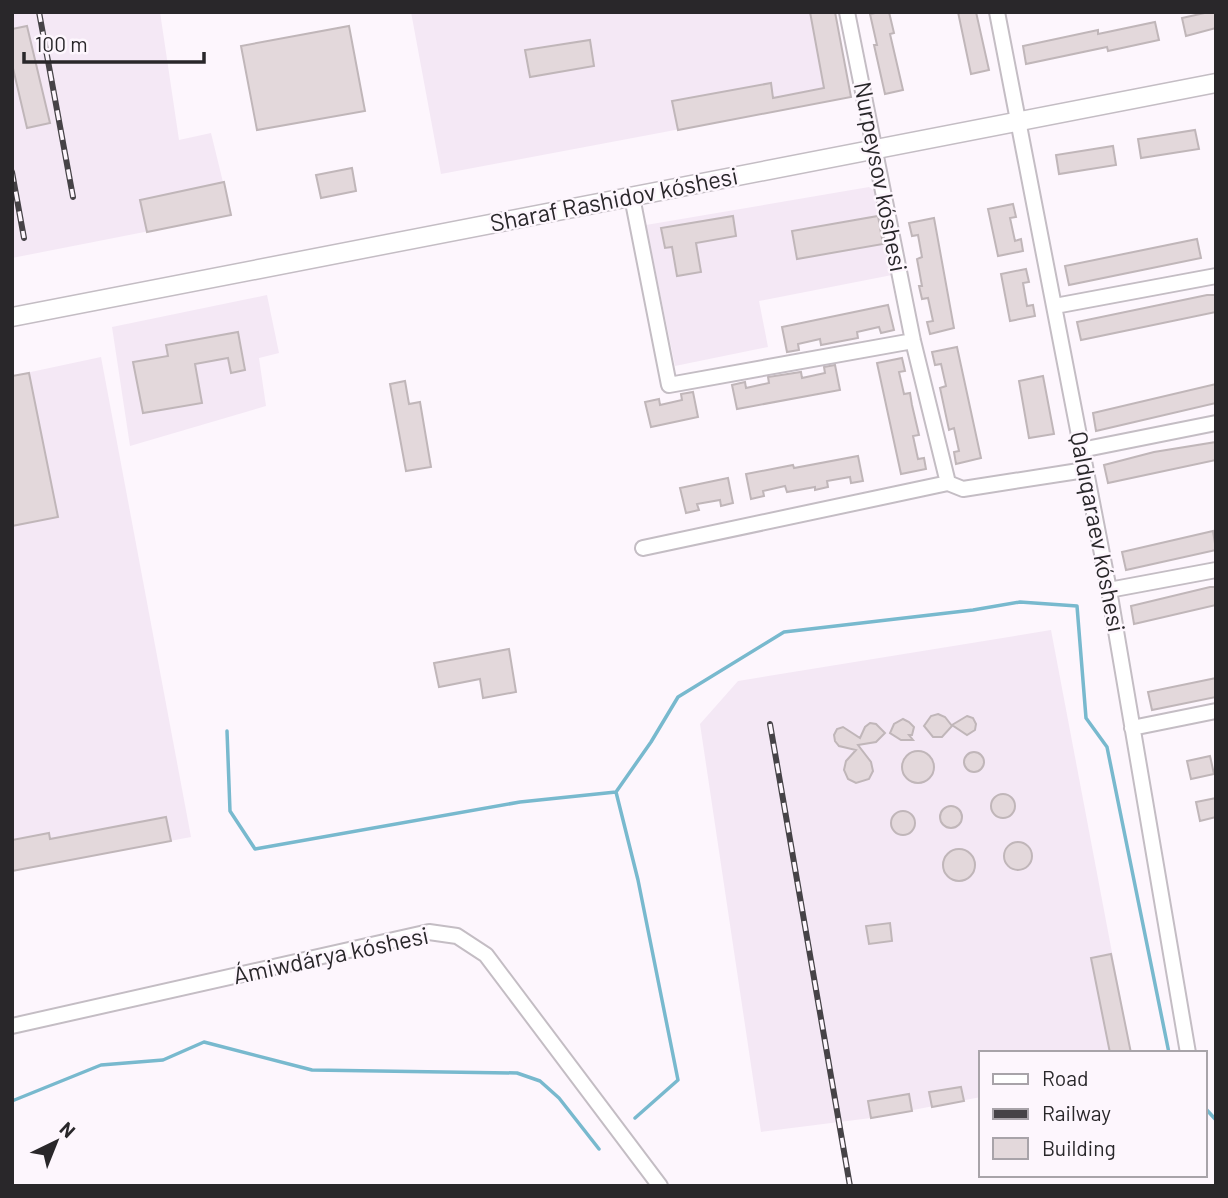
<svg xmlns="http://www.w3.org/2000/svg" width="1228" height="1198" font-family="Barlow,sans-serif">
	<rect width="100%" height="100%" fill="#fdf6fd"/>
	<!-- built -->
	<path fill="#f4e8f5" d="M12 12H160L179 140 211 133 231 215 12 258Z
		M411 12H835L851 97 441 174Z
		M869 187 879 194 892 275 759 301 768 347 675 366 646 225Z
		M267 295 279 353 259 358 266 406 130 446 112 327Z
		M101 357 191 837 12 871V376Z
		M1051 630 1131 1053H981V1097L871 1118 761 1132 700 724 738 681Z"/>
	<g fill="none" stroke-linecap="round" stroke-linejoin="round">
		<!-- stream -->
		<path stroke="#78b9ce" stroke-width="3.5" d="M227 731 230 811 255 849 520 802 616 792 651 742 678 697 784 632 973 610 1020 602 1077 606 1086 718 1107 747 1169 1053
			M616 792 638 880 678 1080 635 1118
			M12 1101 101 1065 163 1060 204 1042 312 1070 517 1073 540 1081 559 1098 599 1149
			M1205 1108 1216 1120"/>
	</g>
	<!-- building -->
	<path fill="#e3d8db" stroke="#c0b6b9" stroke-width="2" d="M810 12H835L851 97 678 130 672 101 771 83 773 98 824 88Z
		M880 12H889L894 33 890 34 903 90 885 94 874 45H877L870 14Z
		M958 12H976L989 70 971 74Z
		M1209 12H1216V28L1186 36 1182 18Z
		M1155 22 1159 40 1108 51 1107 47 1026 64 1023 46 1098 30V34Z
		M27 26 50 123 27 128 12 64V29Z
		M349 26 365 111 257 130 241 46Z
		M590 40 594 66 530 77 525 50Z
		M1195 130 1199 149 1141 158 1138 139Z
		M1113 146 1116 165 1059 174 1056 155Z
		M352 168 356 191 321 198 316 175Z
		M224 182 231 215 147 232 140 200Z
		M1013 204 1016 217 1010 218 1015 241 1021 239 1023 251 998 256 988 209Z
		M733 216 736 236 696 243 701 272 677 276 672 247 665 248 661 228Z
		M878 216 883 244 797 259 792 231Z
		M934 218 954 328 930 334 927 322 933 321 928 298 922 299 919 286H922L917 259 922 257 918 235 912 236 909 223Z
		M1197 239 1201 258 1069 285 1065 266Z
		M1026 269 1029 282 1023 283 1027 306 1033 305 1035 316 1010 321 1001 274Z
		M1207 295H1216V312L1081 340 1077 322Z
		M888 305 894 330 881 333 879 327 857 332 858 338 821 345 820 339 798 344 799 350 787 352 782 327Z
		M238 332 245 370 231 373 228 358 195 364 202 403 143 413 133 362 168 356 166 345Z
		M957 347 981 458 956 464 954 452 959 451 954 428 949 430 940 388 946 386 941 364 935 365 932 352Z
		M902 358 905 371 899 372 904 394 910 393 912 405 919 435 913 436 918 459 924 458 926 469 901 474 877 363Z
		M835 365 840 390 737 409 732 385 745 382 746 388 769 383 768 377 801 372 802 378 825 373 824 367Z
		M29 373 58 517 12 526V376Z
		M1043 376 1054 434 1029 438 1019 381Z
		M405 381 409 404 420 402 431 467 406 471 390 384Z
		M1216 384V403L1096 431 1093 413Z
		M693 392 698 417 651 427 645 402 659 399 660 405 682 400 681 394Z
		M1216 442V460L1108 483 1104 465 1154 452Z
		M858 456 863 481 851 483 850 477 827 481 828 487 815 490V487L787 492 785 486 763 491 764 496 751 499 746 474 793 465 794 468Z
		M728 478 733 503 721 506 720 500 697 504 699 510 686 513 680 488Z
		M1213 531 1216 550 1126 570 1122 552Z
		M1210 587H1216V605L1134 624 1131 606Z
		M509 649 516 692 483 698 480 679 439 687 434 663Z
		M1216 678V697L1152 710 1148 692Z
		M938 714 945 717 952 726 942 737H933L924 726 931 716Z
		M967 716 973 718 976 724 975 730 967 735 952 725Z
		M903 719 909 722 914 727 912 735H909L913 740H901L890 733 894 724Z
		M870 723 876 724 885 733 876 742 858 745 871 762 873 771 869 779 856 783 848 779 844 770 846 761 856 750 839 746 835 741 834 735 837 729 843 727 860 738 865 727Z
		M902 767a16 16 0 1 1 32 0a16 16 0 1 1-32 0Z
		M964 762a10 10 0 1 1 20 0a10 10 0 1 1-20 0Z
		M1210 756 1214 774 1191 779 1187 761Z
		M991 806a12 12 0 1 1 24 0a12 12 0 1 1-24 0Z
		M1216 798V817L1200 821 1196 802Z
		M940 817a11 11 0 1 1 22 0a11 11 0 1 1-22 0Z
		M891 823a12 12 0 1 1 24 0a12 12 0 1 1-24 0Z
		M166 817 171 841 12 871V840L49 833 50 839Z
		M1004 856a14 14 0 1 1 28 0a14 14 0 1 1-28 0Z
		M943 865a16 16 0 1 1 32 0a16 16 0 1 1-32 0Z
		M890 923 892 941 869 944 866 926Z
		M1111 954 1131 1053H1110L1091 958Z
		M961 1087 964 1101 932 1107 929 1092Z
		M909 1094 912 1111 871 1118 868 1101Z"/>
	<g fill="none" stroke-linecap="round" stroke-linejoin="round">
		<!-- minor casing -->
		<g stroke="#c4bdc4" stroke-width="18">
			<path id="minor" d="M847 12 913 341 948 483
				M997 12 1109 590 1188 1053
				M632 197 669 385 913 341
				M1055 306 1216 276
				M1081 450 1216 423
				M643 548 948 483 963 489 1085 470
				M1109 590 1216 570
				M1132 728 1216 711
				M12 1026 429 932 457 936 486 955 660 1186"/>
		</g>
		<!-- tertiary casing -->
		<g stroke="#c4bdc4" stroke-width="21">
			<path id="tertiary" d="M12 317 1216 83"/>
		</g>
		<!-- minor -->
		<use href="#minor" stroke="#fff" stroke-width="14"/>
		<!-- tertiary -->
		<use href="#tertiary" stroke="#fff" stroke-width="18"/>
		<!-- rail casing -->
		<g stroke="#464347" stroke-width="6">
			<path id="rail" d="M39 12 73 197
				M12 172 24 238
				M770 724 850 1186"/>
		</g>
		<!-- rail -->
		<use href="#rail" stroke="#fdf6fd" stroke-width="3.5" stroke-dasharray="10" stroke-linecap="butt"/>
	</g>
	<g text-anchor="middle" stroke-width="5" stroke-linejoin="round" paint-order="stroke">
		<!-- street labels -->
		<g font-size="24" fill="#29272a" stroke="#fdf6fd">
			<text transform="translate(880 177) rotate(79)" y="8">Nurpeysov kóshesi</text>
			<text transform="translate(614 200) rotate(-11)" y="8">Sharaf Rashidov kóshesi</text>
			<text transform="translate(1097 532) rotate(79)" y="8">Qaldıqaraev kóshesi</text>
			<text transform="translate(331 956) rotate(-12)" y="8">Ámiwdárya kóshesi</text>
		</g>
	</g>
	<!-- border -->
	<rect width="1228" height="1198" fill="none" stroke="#29272a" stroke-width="28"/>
	<!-- legend -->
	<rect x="979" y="1051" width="228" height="126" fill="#fdf6fd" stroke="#a8a3a9" stroke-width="2"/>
	<rect x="993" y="1074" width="35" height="10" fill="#ffffff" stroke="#a8a3a9" stroke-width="2"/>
	<text x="1042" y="1086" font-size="21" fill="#29272a">Road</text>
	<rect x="993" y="1109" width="35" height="10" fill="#464347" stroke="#a8a3a9" stroke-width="2"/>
	<text x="1042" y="1121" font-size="21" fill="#29272a">Railway</text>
	<rect x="993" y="1138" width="35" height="21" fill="#e3d8db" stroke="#a8a3a9" stroke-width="2"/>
	<text x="1042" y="1156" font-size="21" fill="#29272a">Building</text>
	<!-- north arrow -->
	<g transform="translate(56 1142) rotate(43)" stroke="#fdf6fd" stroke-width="5" paint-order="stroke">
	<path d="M0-5L12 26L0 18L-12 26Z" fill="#29272a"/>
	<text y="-10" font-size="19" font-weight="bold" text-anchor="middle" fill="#29272a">N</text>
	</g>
	<!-- scale -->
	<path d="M24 52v10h180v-10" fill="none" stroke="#29272a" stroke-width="3.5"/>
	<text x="35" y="52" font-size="21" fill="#29272a" stroke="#fdf6fd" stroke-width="5" paint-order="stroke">100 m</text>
</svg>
